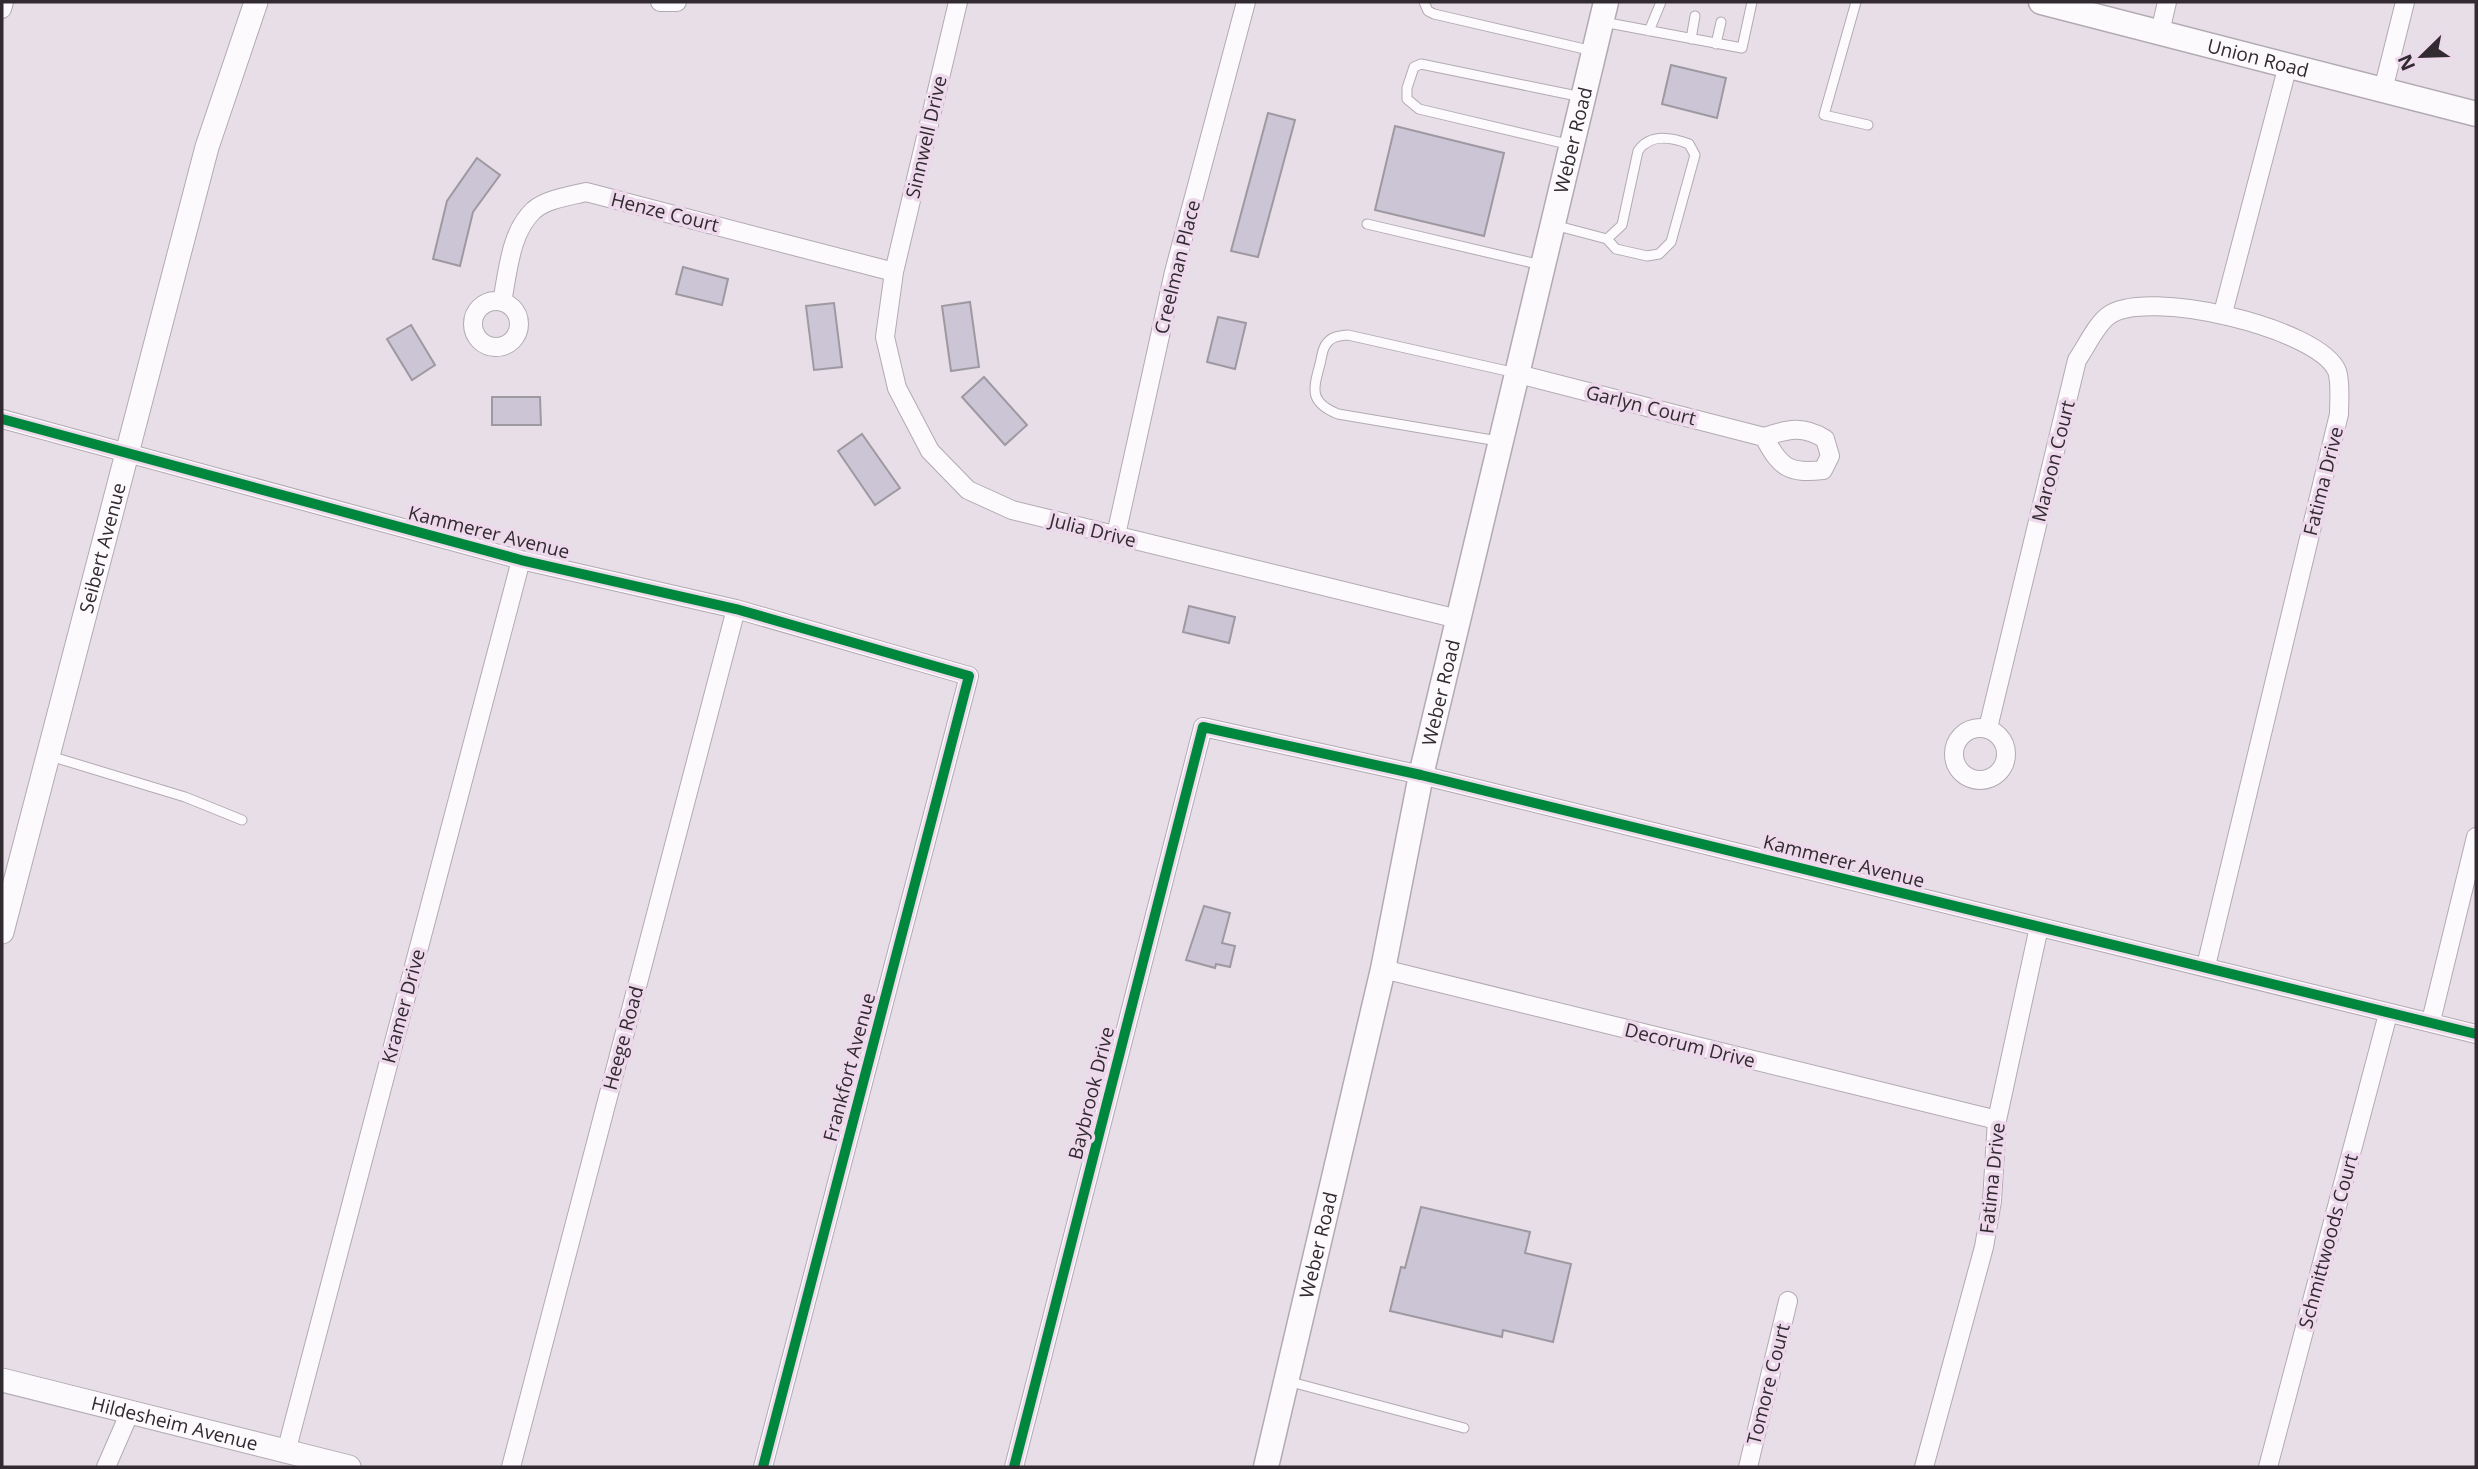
<svg xmlns="http://www.w3.org/2000/svg" width="2478" height="1469" font-family="'Open Sans',sans-serif">
	<rect width="100%" height="100%" fill="#e8dee8"/>
	<!-- building -->
	<path fill="#cbc5d6" stroke="#9e99a1" stroke-width="2" d="M1671 65 1726 78 1717 118 1662 104Z
		M1268 113 1295 120 1258 257 1231 251Z
		M1395 126 1504 153 1484 236 1375 210Z
		M477 158 500 175 473 212 460 266 433 259 447 201Z
		M683 267 728 279 722 305 676 294Z
		M970 302 979 367 951 371 942 306Z
		M834 303 842 367 814 370 806 306Z
		M1218 317 1246 323 1235 369 1207 362Z
		M411 325 435 365 412 380 387 339Z
		M984 377 1027 425 1005 445 962 397Z
		M492 397H540L541 425H492Z
		M862 434 900 488 875 505 838 451Z
		M1189 606 1235 617 1229 643 1183 632Z
		M1204 906 1230 913 1222 943 1235 946 1230 967 1216 964 1215 968 1186 960Z
		M1421 1207 1530 1232 1525 1253 1571 1264 1553 1342 1503 1330 1502 1337 1390 1311 1401 1267 1405 1268Z"/>
	<g fill="none" stroke-linecap="round" stroke-linejoin="round">
		<!-- service casing -->
		<g stroke="#b2aab2" stroke-width="11">
			<path id="service" d="M1424 2 1428 11 1434 14 1593 51
				M1856 2 1824 115 1868 125
				M1603 22 1742 48 1752 2
				M1649 31 1661 2
				M1691 39 1695 16
				M1716 44 1721 22
				M1571 145 1419 109 1407 99V88L1414 67 1421 64 1582 97
				M1367 224 1541 265
				M1554 225 1607 239 1616 249 1647 256 1659 254 1671 242 1695 155 1689 144C1671 137 1650 133 1638 151L1622 225 1607 239
				M1498 441 1338 414C1309 402 1313 390 1320 364 1322 357 1322 348 1327 343 1332 336 1340 336 1348 335L1516 373
				M50 756 185 797 242 820
				M1287 1381 1464 1428"/>
		</g>
		<!-- minor casing -->
		<g stroke="#b2aab2" stroke-width="20">
			<path id="minor" d="M660 2H677
				M958 2 894 272 885 337 897 388 930 451 968 490 1012 510 1458 619
				M2 9 4 2
				M2160 32 2167 2
				M2383 90 2405 2
				M473 324a23 23 0 1 1 46 0a23 23 0 1 1-46 0Z
				M502 302C508 272 510 232 534 210 547 199 570 196 586 192L894 272
				M2223 313 2288 65
				M1518 374 1764 437C1780 467 1788 474 1823 470L1830 456 1825 439C1803 425 1788 429 1764 437
				M2 419 521 560 736 609 969 676 763 1467
				M1116 535 1174 272 1246 2
				M1954 754a26 26 0 1 1 52 0a26 26 0 1 1-52 0Z
				M1988 728 2077 360C2086 347 2096 325 2108 316 2145 287 2319 328 2337 371 2341 382 2339 402 2339 414L2206 966
				M1383 969 1997 1120
				M2431 1021 2476 837
				M286 1452 521 560
				M106 1467 130 1412
				M511 1467 736 609
				M1014 1467 1203 727 1421 775 2476 1034
				M1748 1467 1788 1301
				M1924 1467 1984 1247 1992 1201 1997 1120 2039 927
				M2268 1467 2388 1014"/>
		</g>
		<!-- tertiary casing -->
		<g stroke="#b2aab2" stroke-width="25">
			<g id="tertiary">
				<path id="s1" d="M2 932 207 147 256 2"/>
				<path id="s2" d="M2 1380 349 1467"/>
			</g>
		</g>
		<!-- secondary casing -->
		<g stroke="#b2aab2" stroke-width="27">
			<g id="secondary">
				<path id="s3" d="M2041 2 2476 114"/>
				<path id="s4" d="M1266 1467 1383 969 1421 775 1606 2"/>
			</g>
		</g>
		<!-- service -->
		<use href="#service" stroke="#fcfafc" stroke-width="9"/>
		<!-- minor -->
		<use href="#minor" stroke="#fcfafc" stroke-width="18"/>
		<!-- tertiary -->
		<use href="#tertiary" stroke="#fcfafc" stroke-width="23"/>
		<!-- secondary -->
		<use href="#secondary" stroke="#fcfafc" stroke-width="24"/>
		<!-- cycleway casing -->
		<g stroke="#edd9eb" stroke-width="15">
			<path id="cycleway" d="M2 419 521 560 736 609 969 676 763 1467
				M1014 1467 1203 727 1421 775 2476 1034"/>
		</g>
		<!-- cycleway -->
		<use href="#cycleway" stroke="#00873e" stroke-width="10"/>
	</g>
	<g text-anchor="middle" stroke-width="7" stroke-linejoin="round" paint-order="stroke">
		<!-- street labels -->
		<g font-size="19" fill="#322a31" stroke="#edd9eb">
			<text dy="7" stroke="none"><textPath href="#s3" startOffset="224">Union Road</textPath></text>
			<text transform="translate(926 137) rotate(-77)" y="7">Sinnwell Drive</text>
			<text dy="7" stroke="none"><textPath href="#s4" startOffset="1362">Weber Road</textPath></text>
			<text transform="translate(665 212) rotate(14)" y="7">Henze Court</text>
			<text transform="translate(1177 267) rotate(-76)" y="7">Creelman Place</text>
			<text transform="translate(1641 405) rotate(14)" y="7">Garlyn Court</text>
			<text transform="translate(2053 461) rotate(-76)" y="7">Maroon Court</text>
			<text transform="translate(2323 481) rotate(-76)" y="7">Fatima Drive</text>
			<text transform="translate(1093 530) rotate(14)" y="7">Julia Drive</text>
			<text transform="translate(489 532) rotate(14)" y="7">Kammerer Avenue</text>
			<text dy="7" stroke="none"><textPath href="#s1" startOffset="397">Seibert Avenue</textPath></text>
			<text dy="7" stroke="none"><textPath href="#s4" startOffset="794">Weber Road</textPath></text>
			<text transform="translate(1844 861) rotate(14)" y="7">Kammerer Avenue</text>
			<text transform="translate(403 1006) rotate(-75)" y="7">Kramer Drive</text>
			<text transform="translate(623 1038) rotate(-75)" y="7">Heege Road</text>
			<text transform="translate(1690 1045) rotate(14)" y="7">Decorum Drive</text>
			<text transform="translate(849 1067) rotate(-75)" y="7">Frankfort Avenue</text>
			<text transform="translate(1091 1093) rotate(-76)" y="7">Baybrook Drive</text>
			<text transform="translate(1992 1178) rotate(-84)" y="7">Fatima Drive</text>
			<text transform="translate(2328 1241) rotate(-75)" y="7">Schmittwoods Court</text>
			<text dy="7" stroke="none"><textPath href="#s4" startOffset="228">Weber Road</textPath></text>
			<text transform="translate(1768 1384) rotate(-76)" y="7">Tomore Court</text>
			<text dy="7" stroke="none"><textPath href="#s2" startOffset="178">Hildesheim Avenue</textPath></text>
		</g>
	</g>
	<!-- border -->
	<rect width="2478" height="1469" fill="none" stroke="#322a31" stroke-width="7"/>
	<!-- north arrow -->
	<g transform="translate(2422 56) rotate(247)" stroke="#edd9eb" stroke-width="5" paint-order="stroke">
	<path d="M0-5L12 26L0 18L-12 26Z" fill="#322a31"/>
	<text y="-10" font-size="19" font-weight="bold" text-anchor="middle" fill="#322a31">N</text>
	</g>
</svg>
